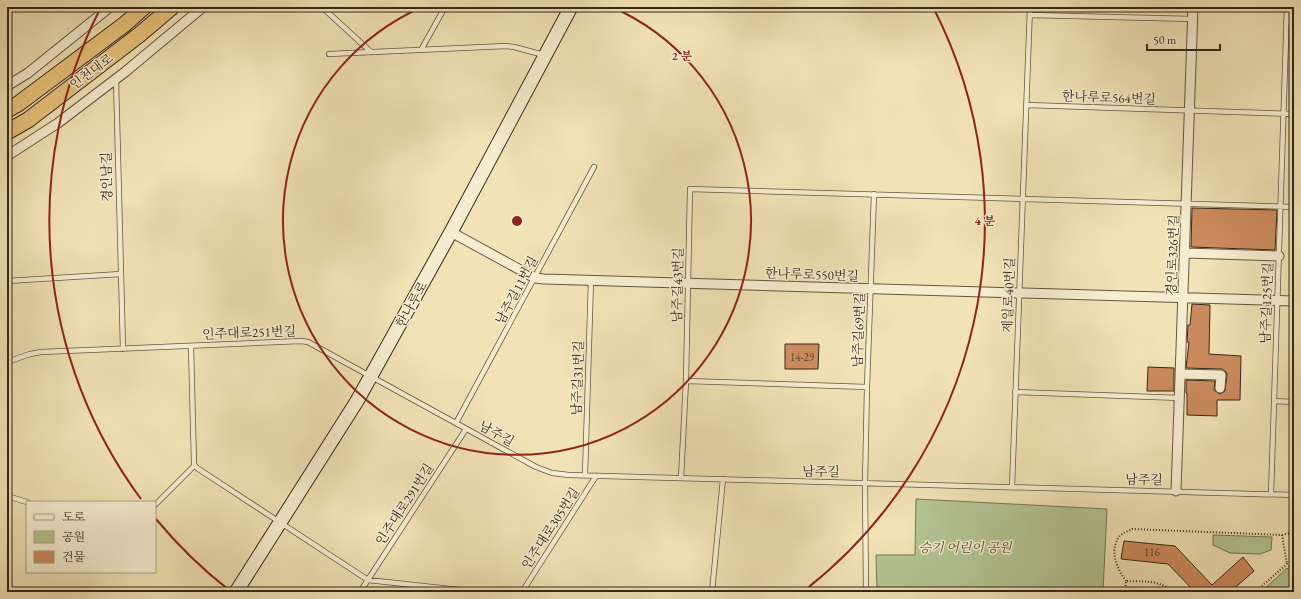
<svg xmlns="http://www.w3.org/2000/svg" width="1301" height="599" font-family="'EB Garamond','Noto Serif KR',serif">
	<rect width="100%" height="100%" fill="#f1e3b6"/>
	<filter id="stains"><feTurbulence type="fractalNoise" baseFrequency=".005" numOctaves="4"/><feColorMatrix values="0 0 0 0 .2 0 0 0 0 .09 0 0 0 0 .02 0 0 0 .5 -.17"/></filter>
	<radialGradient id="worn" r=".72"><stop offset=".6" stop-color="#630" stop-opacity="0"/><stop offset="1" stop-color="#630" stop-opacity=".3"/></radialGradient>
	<!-- green -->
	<path fill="#b4c593" stroke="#747656" d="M916 499 1107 509 1103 592H877L876 555H915Z
		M1213 535 1272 537 1271 550 1260 554 1230 553 1213 545Z
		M1287 568 1294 576V592H1261Z"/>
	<!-- building -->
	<path fill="#cc8b5e" stroke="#352719" d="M1192 208 1277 210 1275 250 1191 247Z
		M1192 304 1210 305 1209 354 1241 356 1240 400H1217V416L1187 415V393H1186V380L1215 381 1214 390 1220 394 1225 391 1227 375 1226 372 1222 369 1186 368 1189 342H1187L1188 325H1190Z
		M785 344H819L818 369H785Z
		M1148 367 1174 368V391H1147Z
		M1124 541 1175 546 1212 585 1243 557 1254 571 1230 592H1195L1168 564 1121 559Z"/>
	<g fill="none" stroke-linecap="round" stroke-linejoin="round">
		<!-- service casing -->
		<g stroke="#645640" stroke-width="6">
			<path id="service" d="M94 7 101 14
				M322 7 371 52
				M1030 15 1193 19
				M1286 22H1294
				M421 50 445 7
				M329 54 506 46 514 47 544 55
				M116 79 123 349
				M1027 105 1294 114
				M7 281 121 274
				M191 346 194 464 197 468 368 580 478 592
				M7 362 30 354 41 352 301 341 308 342 536 467 552 473 569 475 1294 495
				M686 381 867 387
				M1015 392 1180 398
				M1274 401 1294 402
				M456 423 594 167
				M585 475 591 280
				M681 478 686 381 690 189 1294 207
				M1012 487 1030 7
				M1271 494 1287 7
				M7 496 27 502
				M155 505 194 466
				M360 592 466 429
				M522 592 596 476
				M712 592 723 479
				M866 592 865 483 867 387 874 194"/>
		</g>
		<!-- minor casing -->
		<g stroke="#645640" stroke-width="11">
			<path id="minor" d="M7 86 28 73 110 7
				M7 156 58 123 125 72 203 7
				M451 232 535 278 544 279 1294 301
				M1185 253 1279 256
				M1181 374 1221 375 1220 388
				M1176 491 1193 7"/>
		</g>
		<!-- secondary casing -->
		<g stroke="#352719" stroke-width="15">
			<path id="secondary" d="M236 592 357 401 451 232 571 7"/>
		</g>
		<!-- trunk casing -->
		<g stroke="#352719" stroke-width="17">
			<path id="trunk" d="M7 110 18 104 125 24 144 7
				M7 132 28 120 139 35 172 7"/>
		</g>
		<!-- path -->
		<path stroke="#352719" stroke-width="2" stroke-dasharray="1 2" stroke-linecap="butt" d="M1282 535 1294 532
			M1126 581C1117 569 1109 550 1119 537 1122 533 1128 531 1132 529L1282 535 1287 564
			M1125 592 1126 581C1141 582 1161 579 1171 592
			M1255 592 1287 564 1294 571"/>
		<!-- service -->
		<use href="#service" stroke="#f6edd0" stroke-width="4.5"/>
		<!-- minor -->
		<use href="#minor" stroke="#f6edd0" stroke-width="9"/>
		<!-- secondary -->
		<use href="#secondary" stroke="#f6edd0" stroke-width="13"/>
		<!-- trunk -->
		<use href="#trunk" stroke="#e8c27b" stroke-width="15"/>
	</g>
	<!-- distance rings -->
	<g fill="none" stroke="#8f2418" stroke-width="2">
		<path d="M612 7A234 234 0 1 1 422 7"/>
		<path d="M229 590A468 468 0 0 1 156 519M141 499A468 468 0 0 1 100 9M934 9A468 468 0 0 1 805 590"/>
	</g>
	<g text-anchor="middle" stroke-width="3" stroke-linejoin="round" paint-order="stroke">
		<!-- number labels -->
		<g font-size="11" fill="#5b402a">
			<text x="802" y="361">14-29</text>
			<text x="1152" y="556">116</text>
		</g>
		<!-- street labels -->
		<g font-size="13" fill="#352719" stroke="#f6edd0">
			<text transform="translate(91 71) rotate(-37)" y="5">인천대로</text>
			<text transform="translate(1109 97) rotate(2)" y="5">한나루로564번길</text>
			<text transform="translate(106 177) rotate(-91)" y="5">경인남길</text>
			<text transform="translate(1172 255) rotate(-88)" y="5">경인로326번길</text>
			<text transform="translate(812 274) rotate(2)" y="5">한나루로550번길</text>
			<text transform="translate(677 285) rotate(-89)" y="5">남주길43번길</text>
			<text transform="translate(516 290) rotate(-62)" y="5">남주길11번길</text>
			<text transform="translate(1008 295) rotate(-88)" y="5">제일로40번길</text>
			<text transform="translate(1266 303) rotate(-88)" y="5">남주길125번길</text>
			<text transform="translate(411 304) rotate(-61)" y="5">한나루로</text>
			<text transform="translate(858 330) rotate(-88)" y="5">남주길69번길</text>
			<text transform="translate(249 332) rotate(-2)" y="5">인주대로251번길</text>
			<text transform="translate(577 378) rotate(-88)" y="5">남주길31번길</text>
			<text transform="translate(497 433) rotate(29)" y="5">남주길</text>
			<text transform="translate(821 471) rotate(1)" y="5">남주길</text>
			<text transform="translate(1144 479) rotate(1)" y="5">남주길</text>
			<text transform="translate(404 504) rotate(-57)" y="5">인주대로291번길</text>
			<text transform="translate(550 528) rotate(-57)" y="5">인주대로305번길</text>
		</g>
		<!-- park labels -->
		<g font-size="13" font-style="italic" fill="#554e38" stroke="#f6edd0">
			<text x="965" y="552">승기 어린이 공원</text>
		</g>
	</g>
	<circle cx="517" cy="221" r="6" fill="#8f2418" stroke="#f6edd0" stroke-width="2"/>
	<g font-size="12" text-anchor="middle" font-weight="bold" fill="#8f2418" stroke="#f6edd0" stroke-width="3" stroke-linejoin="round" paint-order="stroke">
		<text x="682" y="60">2 분</text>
		<text x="985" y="225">4 분</text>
	</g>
	<!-- margin -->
	<rect width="1301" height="599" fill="none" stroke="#f1e3b6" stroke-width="24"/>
	<rect x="8" y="8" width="1285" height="583" fill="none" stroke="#352719" stroke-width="2"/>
	<rect x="12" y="12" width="1277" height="575" fill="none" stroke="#352719"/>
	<!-- legend -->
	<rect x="26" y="501" width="130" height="72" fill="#f6edd0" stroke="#a99e87"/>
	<rect x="34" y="514" width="20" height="6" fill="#f6edd0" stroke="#a99e87"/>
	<text x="62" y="521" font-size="12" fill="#352719">도로</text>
	<rect x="34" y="531" width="20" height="12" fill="#b4c593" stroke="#a99e87"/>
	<text x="62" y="541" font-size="12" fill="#352719">공원</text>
	<rect x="34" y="551" width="20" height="12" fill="#cc8b5e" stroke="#a99e87"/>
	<text x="62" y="561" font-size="12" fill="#352719">건물</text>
	<!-- scale -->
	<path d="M1147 44v6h73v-6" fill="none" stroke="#352719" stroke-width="2"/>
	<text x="1153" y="44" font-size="12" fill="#352719" stroke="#f6edd0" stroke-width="3" paint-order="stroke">50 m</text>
	<rect width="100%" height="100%" filter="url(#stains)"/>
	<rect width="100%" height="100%" fill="url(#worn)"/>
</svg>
